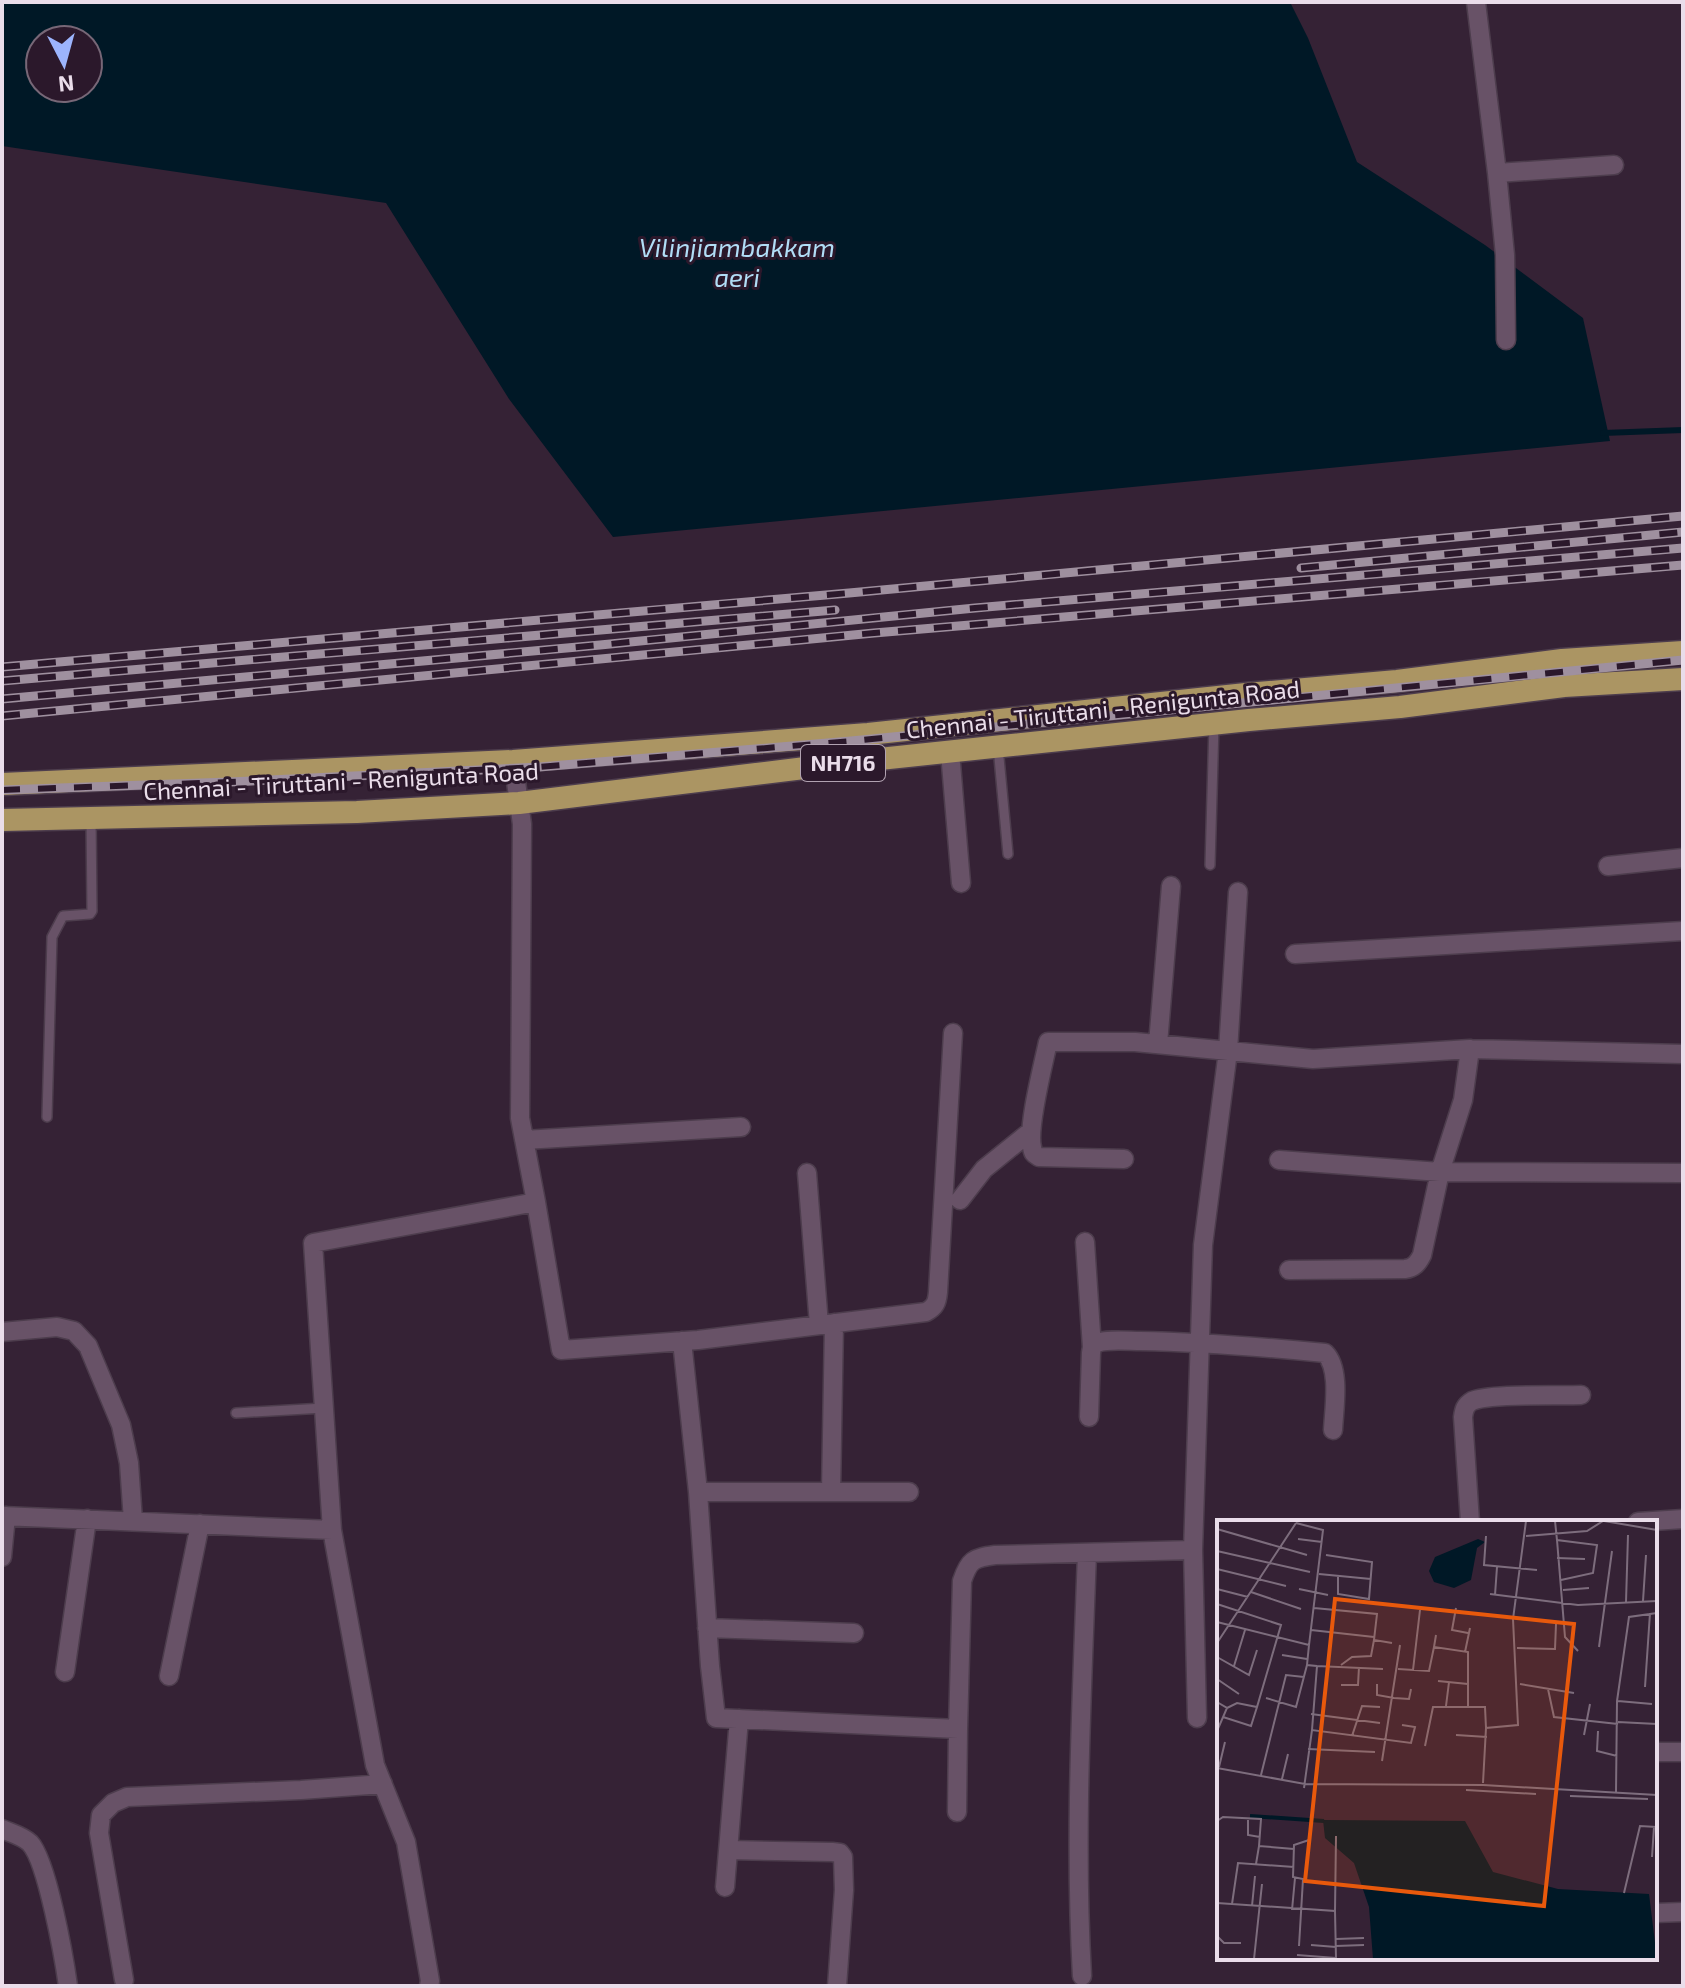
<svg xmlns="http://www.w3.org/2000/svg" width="1685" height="1988" font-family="'Exo 2',sans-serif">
	<rect width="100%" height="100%" fill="#352235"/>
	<!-- water -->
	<path fill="#001826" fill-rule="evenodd" d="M2 2H1290L1308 38 1357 162 1485 245 1583 318 1610 441 613 537 509 399 386 203 2 146ZM40 40H88V88H40Z"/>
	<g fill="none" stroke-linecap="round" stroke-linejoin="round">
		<!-- stream -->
		<path stroke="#001826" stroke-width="6" d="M1603 433 1683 430"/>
		<!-- service casing -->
		<g stroke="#4d3d4d" stroke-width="12">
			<path id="service" d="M998 747 1008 854
				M1210 865 1214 724
				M47 1117 52 937 63 916 90 914 92 911 91 818
				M236 1413 324 1408"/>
		</g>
		<!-- minor casing -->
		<g stroke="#4d3d4d" stroke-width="21">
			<path id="minor" d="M1476 2 1497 173 1505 255 1506 340
				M1497 173 1614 165
				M950 752 961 883
				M1608 866 1683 858
				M1295 954 1683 931
				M1158 1044 1171 886
				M524 1140 741 1127
				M1124 1159 1039 1157C1034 1154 1033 1154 1032 1147 1027 1127 1043 1066 1048 1042H1135L1313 1059 1470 1049 1683 1054
				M1279 1160 1440 1172 1683 1173
				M807 1173 819 1325
				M960 1200 984 1169 1031 1131
				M536 1202 561 1350 698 1340 926 1312C935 1307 937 1303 938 1292L953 1033
				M1085 1242 1092 1348
				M1289 1270 1405 1269C1414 1268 1418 1263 1422 1255L1440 1172 1463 1100 1470 1049
				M2 1332 57 1327 74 1331 88 1346 121 1425 129 1463 133 1521
				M682 1341 698 1492 710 1666 716 1718 958 1729 957 1812
				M1089 1417 1091 1353C1092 1347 1091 1346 1097 1343 1106 1339 1129 1341 1140 1341 1202 1342 1263 1347 1325 1353 1341 1369 1334 1408 1333 1430
				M698 1492H909
				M831 1492 834 1323
				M2 1516 332 1530
				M1470 1522 1463 1417C1464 1410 1465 1405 1472 1401 1489 1393 1559 1396 1581 1395
				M1638 1522 1683 1519
				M2 1557 6 1516
				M707 1628 854 1633
				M65 1672 87 1519
				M169 1676 200 1524
				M1197 1718 1193 1550 1203 1245 1228 1051 1238 892
				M958 1729 962 1581C969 1560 973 1558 995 1555L1193 1550
				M1655 1752H1683
				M2 1829C11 1833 23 1836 30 1843 47 1861 64 1957 68 1986
				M729 1850 832 1852 840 1853 843 1857 844 1890 837 1986
				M725 1887 739 1719
				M1655 1913 1683 1912
				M1082 1976C1074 1835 1082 1694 1087 1553
				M124 1980 99 1833 101 1815 113 1803 127 1797 301 1790 383 1784
				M429 1986 430 1981 406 1842 375 1765 332 1530 313 1243 536 1202 520 1118 522 824 513 761"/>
		</g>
		<!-- trunk casing -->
		<g stroke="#4d3d4d" stroke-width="25">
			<path id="trunk" d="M2 784 513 761 868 734 1246 694 1397 681 1562 660 1683 652
				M2 820 357 812 519 803 870 760 1249 720 1400 707 1564 686 1683 679"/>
		</g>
		<!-- service -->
		<use href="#service" stroke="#685267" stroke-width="9"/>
		<!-- minor -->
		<use href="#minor" stroke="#685267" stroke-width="18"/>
		<!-- trunk -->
		<use href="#trunk" stroke="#ab9563" stroke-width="22"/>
		<!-- rail casing -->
		<g stroke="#9f909f" stroke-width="9">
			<path id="rail" d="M1301 568 1683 532
				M2 667 849 593 1683 516
				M2 681 835 610
				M2 699 600 645 975 608 1683 548
				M2 716 874 633 1683 565
				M2 790 230 782 539 767 851 741 1683 660"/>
		</g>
		<!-- rail -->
		<use href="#rail" stroke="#2b182b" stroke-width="6" stroke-dasharray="18" stroke-linecap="butt"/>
	</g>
	<g text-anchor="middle" stroke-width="6" stroke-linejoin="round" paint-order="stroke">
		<!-- shield labels -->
		<rect fill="#2b182b" stroke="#b1a2b1" stroke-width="2" x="801" y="745" width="84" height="36" rx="6"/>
		<g font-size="22" font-weight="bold" fill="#eaddea">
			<text x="843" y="771">NH716</text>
		</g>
		<!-- street labels -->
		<g font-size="24" fill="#eaddea" stroke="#2b182b">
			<text transform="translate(1103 710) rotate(-6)" y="8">Chennai - Tiruttani - Renigunta Road</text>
			<text transform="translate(341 782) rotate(-3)" y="8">Chennai - Tiruttani - Renigunta Road</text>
		</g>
		<!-- water labels -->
		<g font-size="26" font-style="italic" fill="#b1ddf6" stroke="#2b182b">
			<text x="737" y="257">Vilinjiambakkam<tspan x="737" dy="30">aeri</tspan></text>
		</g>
	</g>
	<!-- overview -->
	<g transform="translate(1217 1520)">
		<rect width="440" height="440" fill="#352235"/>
		<path d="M261 19 268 22 260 28 254 60 237 68 217 62 212 51 218 37ZM106 300 248 301 276 352 341 369 432 374 440 439H156L152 387 137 343 108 318Z" fill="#001826"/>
		<path fill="none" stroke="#001826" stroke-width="4" d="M33 296 107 301"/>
		<path fill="none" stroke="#7d6d7d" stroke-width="2" d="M338 1 340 20 380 25 376 53 344 60M387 1 440 10M0 9 90 35M269 16 267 45 320 50M309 16 370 11 386 1M81 19 105 22M340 20 348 117 361 131M0 31 93 52M109 35 155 42 152 79 121 74V56M340 38 368 39M0 49 69 66M102 54 154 59M0 69 31 77M82 69 111 75M346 70 372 68M34 72 84 89M273 74 361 85 440 81M278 75 280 47M426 81 429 35M409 82 411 15M0 84 64 105 40 187 20 183 10 188M97 88 160 94 157 120 175 123M239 88 235 110 251 113M0 102 92 125 106 10 79 3M94 110 157 117M219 115 217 127 251 132V186M0 123 79 3M92 125 90 145 100 146M382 127 395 31M300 128 338 129 339 104M248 132 253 108M65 135 90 139M0 137 32 155 40 130M124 145 135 137 154 136 157 120M17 146 28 110M181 149 212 151 217 127M196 150 203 90M0 159 22 174M221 161 251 164M160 164V175L177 178 192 179 194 169M303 164 357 173M124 165H141L142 147M428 167 433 93M331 169 337 197 401 204M49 178 79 187 90 145M401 181 435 184M0 182 10 188 0 211M229 186 232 162M94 194 163 203M6 197 34 206 40 187M401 202 440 204M95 210 100 146 166 149M381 211 380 231 400 236M239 215 270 217M367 215 373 184M135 216 145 186 163 187M208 226 216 187H268L269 208M91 229 158 232M165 241 183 125M2 247 8 222M0 248 88 264 266 265 440 275M44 255 69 155 87 157M65 259 71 234M266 263 269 208 301 205 296 99 309 1M87 268 95 210 194 223 198 207 185 205M249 270 319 274M399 272 400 181 412 97 440 93M353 276 431 279M31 298V315L43 317M0 301 6 297 44 299 42 326M435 337 437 307M39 344 42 326 77 329M407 373 423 306 440 307M0 383 118 391 119 439M15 384 21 343 77 347M35 386 38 356M75 390 78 358M118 391 119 316M0 416 7 423H24M119 419 147 418M94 425 119 427M82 426 86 359 76 357 77 325 92 320M119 426 147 425M80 435 119 438M37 439 45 364"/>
		<path fill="#e8590c" fill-opacity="0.15" stroke="#e8590c" stroke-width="4" d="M118 79 357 104 327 386 88 361Z"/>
		<rect width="440" height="440" fill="none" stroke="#eaddea" stroke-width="4"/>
	</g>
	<!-- border -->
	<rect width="1685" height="1988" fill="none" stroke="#eaddea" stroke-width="8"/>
	<!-- north arrow -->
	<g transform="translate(64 64) rotate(174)"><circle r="38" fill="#2b182b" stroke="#776777" stroke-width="2"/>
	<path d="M0-6L14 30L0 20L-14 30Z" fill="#9cb4fd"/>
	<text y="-12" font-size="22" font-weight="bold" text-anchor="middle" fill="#eaddea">N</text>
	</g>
</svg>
